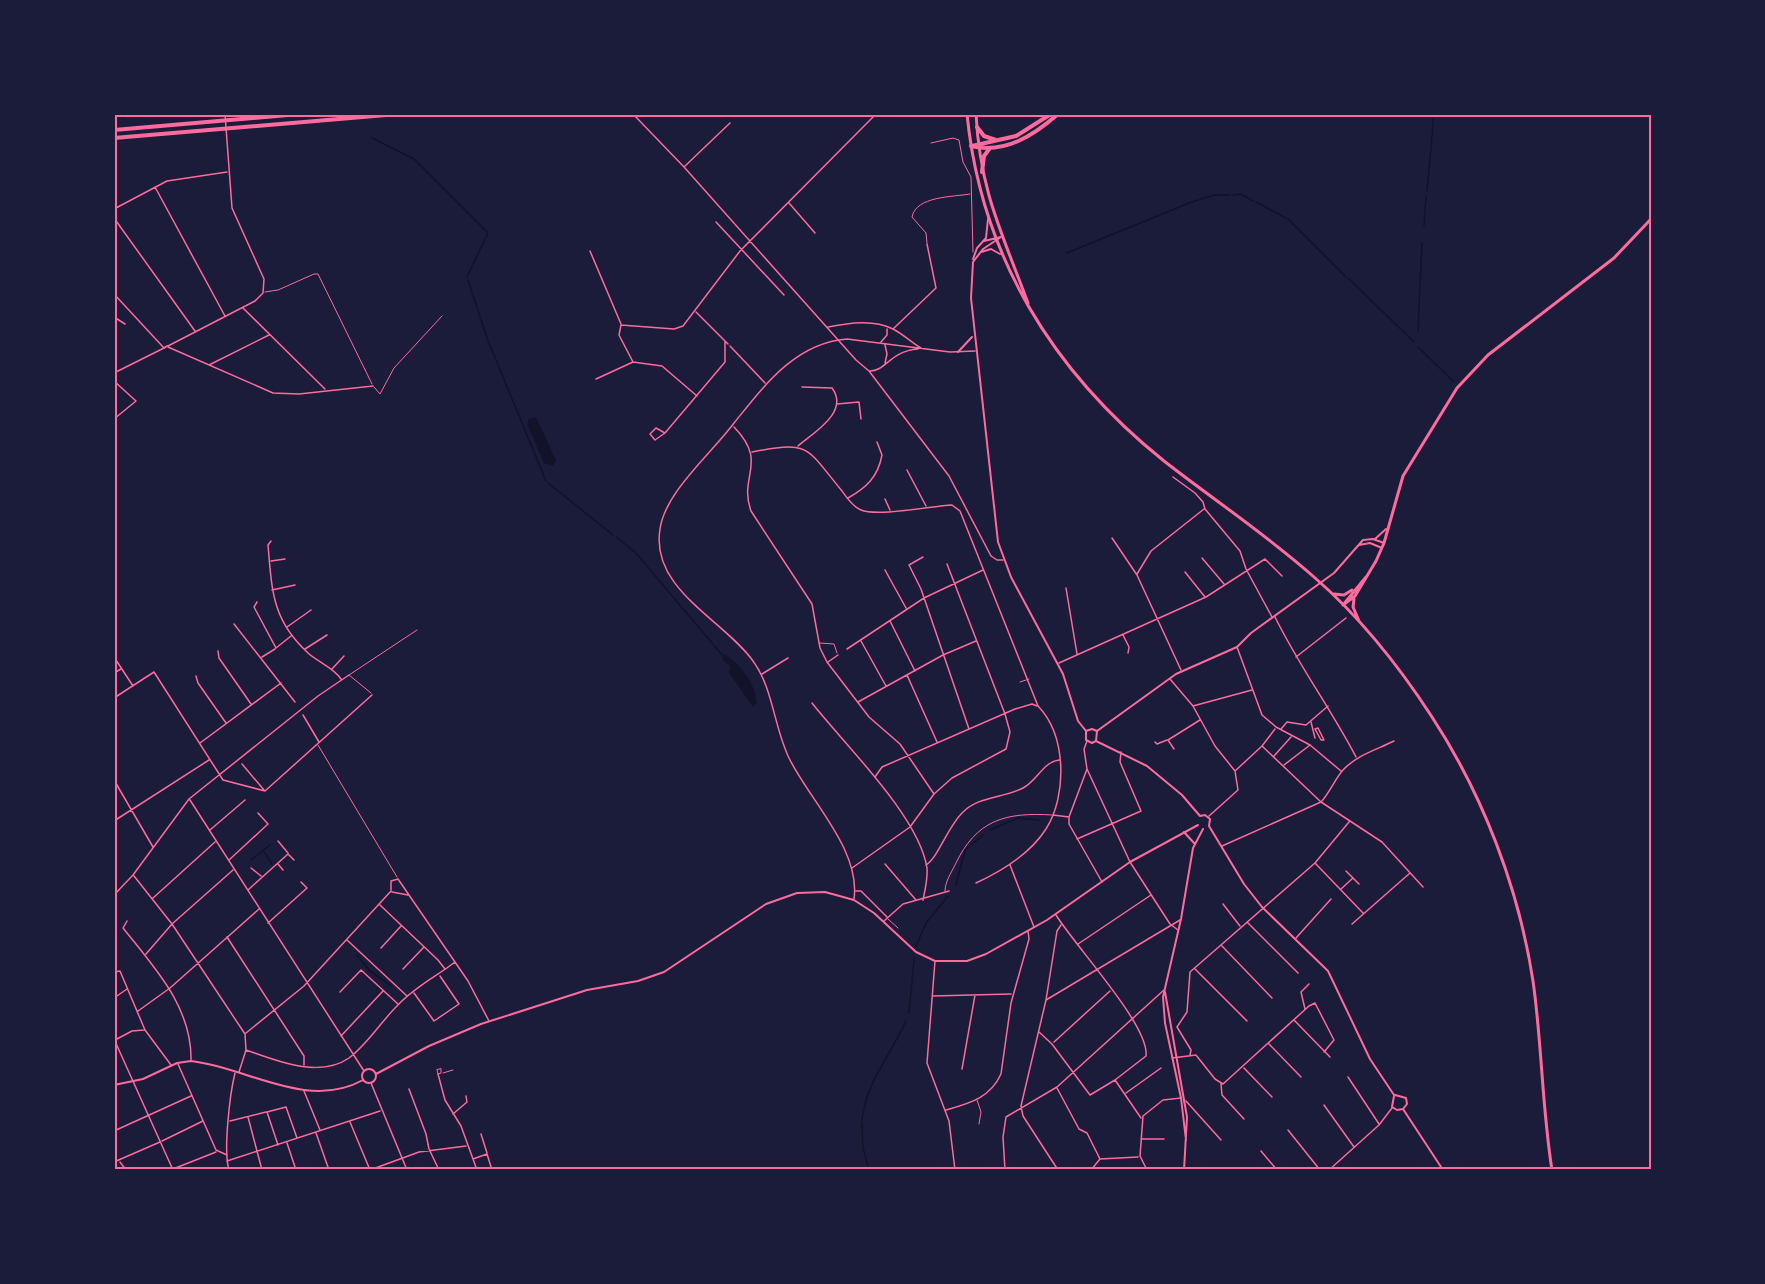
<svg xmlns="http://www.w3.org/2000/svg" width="1765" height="1284" font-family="Raleway,sans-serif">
	<rect width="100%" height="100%" fill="#1b1b3a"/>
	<!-- water -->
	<path fill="#12122b" d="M535 417C538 419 553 454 556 461L553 466 544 463 527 424 529 419Z
		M725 654C741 665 755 683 757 703L753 707 729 673 730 666 722 659Z"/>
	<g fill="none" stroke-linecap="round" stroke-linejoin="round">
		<!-- stream -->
		<path stroke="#12122b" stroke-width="1.5" d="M372 138 414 159 488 233 467 277
			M1427 191 1434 114
			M1233 195 1241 194 1253 201
			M1256 202 1286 218
			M1288 219 1346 277
			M1424 226 1426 196
			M1067 253 1189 203 1214 195H1230
			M1348 278 1414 342
			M468 280 487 338
			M1418 331 1422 243
			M487 338 546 481
			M1418 347 1454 382
			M548 483 613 535
			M616 537 635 552 723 656
			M990 830 1018 818 1039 820
			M264 852 272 864
			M251 860 270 845
			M956 885 965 850 984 834
			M916 946 926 923 948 896
			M357 955 369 970 391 986
			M909 1013 914 959
			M862 1120C866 1081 891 1055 906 1021
			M862 1123 863 1148 869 1170"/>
		<!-- service -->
		<path stroke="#ff6b9d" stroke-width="1" d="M931 143 953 138 959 140 963 162 971 177 973 252
			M927 243 926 233 912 217C916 196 953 197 970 194
			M265 292 278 290 314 274H318L372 384
			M374 387 380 394 394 368 442 316
			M820 643 834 644 837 653
			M1020 682 1029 679
			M371 693 349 675 417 630
			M318 745 397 877
			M945 891C945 882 951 873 955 865 976 820 1005 812 1052 815
			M888 919 898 928
			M441 1069V1073L438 1074 437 1070Z
			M443 1073 453 1070
			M977 1100 981 1112 979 1124"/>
		<!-- pedestrian -->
		<path stroke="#ff6b9d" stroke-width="1.5" d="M1318 728 1324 740H1321L1315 729Z
			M1284 765 1310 745"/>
		<!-- minor -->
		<path stroke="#ff6b9d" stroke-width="1.5" d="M633 114 684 167 856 360 869 371 949 476 991 556 997 560H1003
			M685 166 730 123
			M155 187 225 316
			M789 203 815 233
			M114 209 167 181 227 172
			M114 218 195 331
			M716 222 784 295
			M590 251 621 324
			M114 294 164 348 114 373
			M243 308 325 389
			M696 312 728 344
			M114 317 125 324
			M828 327C849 323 873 319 893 329 903 334 912 343 921 348
			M893 329 936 288 927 244
			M881 342 887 335V329
			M168 346 255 301 263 293 264 279 232 208 225 114
			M730 346 765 383
			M168 347 273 393 299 394 373 386
			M885 363 887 354 885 345
			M209 365 269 335
			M870 371C886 371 890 351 918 349
			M596 379 633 362
			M114 381 136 401 114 419
			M697 396 662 366 633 362 619 335 621 325 674 329 683 326 740 251 876 114
			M837 404 859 402 861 419
			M734 427C769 463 738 476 751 511L812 604 820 648 827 662 869 717 900 744 934 794
			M665 433 656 428 650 434 655 440 665 433 725 362V341
			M798 446C813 433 850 412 832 388L802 387
			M752 452C811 441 805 446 842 491 847 498 853 507 861 510 877 517 932 506 952 505L960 511 1038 706C1067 736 1067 796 1046 829 1030 854 1002 871 976 883
			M907 470 926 506
			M1173 477 1195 493 1203 502 1205 509 1240 551 1246 569 1272 617
			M848 498C866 488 878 477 882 455L877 442
			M885 499 890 510
			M1112 538 1137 575 1181 670
			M271 541 268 545C272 591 272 620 308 653 318 662 334 668 341 679
			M923 557 909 565 921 589 969 729
			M1202 558 1224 584
			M271 561 285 559
			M885 570 906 608
			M1185 572 1205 597
			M1137 574 1151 551 1204 509
			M1066 588 1077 654
			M272 590 295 585
			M257 602 254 607 276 648 291 636
			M1275 617C1299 666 1331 709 1356 757
			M890 621 915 671
			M234 624 295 702
			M287 627 311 610
			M1123 635 1129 647 1128 653
			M861 641 886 686
			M1237 647 1262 715 1276 727 1310 745 1341 771
			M305 649 327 635
			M847 649 924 598 983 570
			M218 651 219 658 251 704
			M114 657 133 686
			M262 657 275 649
			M1296 657 1346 618
			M828 662 838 655
			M1059 663 1206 597 1265 559 1282 576
			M332 669 344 656
			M114 673 121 669
			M762 674 788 658
			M907 675 937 742
			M196 676 198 683 226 723
			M1170 679 1193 706 1215 746 1235 771 1238 790 1209 816
			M114 698 154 672 223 780 265 791 372 695
			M858 702 943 655 976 641
			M812 703C844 744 919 816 927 868 928 878 925 890 923 900
			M1193 706 1252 690
			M303 715 319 742
			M1311 722 1315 738
			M1281 729 1287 722 1306 725 1328 706
			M1155 742 1157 744 1167 740
			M200 743 281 683
			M1262 746 1321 802 1382 842 1423 887
			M1174 749 1168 740 1200 720
			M1274 756 1291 737
			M242 764 264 790
			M1087 769 1130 862 1170 924 1178 930
			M1235 771 1262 746 1275 729
			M875 777 882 767 1015 709 1032 704 1037 706
			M114 780 153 847
			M190 800 364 1071
			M1053 815 1069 817
			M1069 817 1087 769 1084 749 1087 741
			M1069 818V824L1102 882
			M114 821 209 760
			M210 830 245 800
			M1077 839 1141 811 1120 762 1121 752
			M278 841 288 853
			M1222 846 1321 802C1330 792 1335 779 1343 770 1357 755 1376 750 1394 741
			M229 860 268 824 258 813
			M1315 863 1363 913
			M278 864 283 870
			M885 864 916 900
			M926 865C938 858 948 826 963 812 979 796 1004 798 1023 788 1037 781 1043 762 1059 760
			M1010 865 1034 927
			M251 868 261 876
			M852 868 910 827 934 794 952 778 1006 749 1010 732 1005 714 947 564
			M1346 871 1359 884
			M134 876 172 924 245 1034 246 1050 239 1072
			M1341 889 1353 878
			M248 890 288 854 294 860
			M391 890V881L398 879 468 981 489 1021
			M856 891H861L887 917
			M392 892 408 895
			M114 895 133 875 189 799 318 696 349 675
			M153 898 215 842
			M854 899C861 850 810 801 789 758 774 727 773 688 753 661 724 620 650 589 660 529 665 492 712 453 734 423 764 386 795 343 847 339L950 352 975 351
			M1223 904 1240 926
			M380 905 438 960 445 969
			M127 921 123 928C154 967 192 1007 191 1060
			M884 921 903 904 949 891
			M1247 922 1298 973
			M268 923 307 888 301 882
			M1352 924 1410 873
			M227 937 304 1056V1065
			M1296 938 1331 899
			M347 940 407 996
			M1078 944 1151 895
			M1222 946 1272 998
			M381 948 401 926
			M146 954 172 924 233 870
			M935 961 927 1063 949 1121 955 1170
			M403 969 424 947
			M1195 969 1247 1021
			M114 972 120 971 145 1030 171 1065
			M340 992 361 970 398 1004
			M414 993 434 1021 459 1004 440 976
			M932 996 1011 994
			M114 998 127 989
			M1046 1000 1180 920
			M1305 1009 1301 992 1309 984
			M138 1011 170 988 259 909
			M1294 1020 1330 1057
			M1039 1032 1052 1044 1090 1095 1115 1080 1146 1056C1150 1026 1075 946 1056 915
			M246 1033 304 986 391 891
			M341 1036 383 991
			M114 1039 173 1170
			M115 1040 132 1031 144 1030
			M1054 1042 1110 991
			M1269 1044 1301 1077
			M246 1050C275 1060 319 1079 349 1058 368 1044 382 1020 399 1004 415 987 437 976 455 962
			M1190 1055 1191 1050 1177 1027 1187 1012 1190 972 1315 863 1349 822
			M1172 1058 1196 1055 1215 1079 1223 1084 1309 1006 1315 1003 1334 1040 1324 1052
			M178 1064 216 1150 227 1155
			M1244 1068 1272 1097
			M962 1069 975 995
			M438 1074 445 1100 461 1126 477 1170
			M1348 1077 1379 1124
			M1115 1080 1141 1118
			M371 1083 407 1170
			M1221 1084 1222 1095 1244 1119
			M1057 1088 1079 1129 1087 1133 1100 1159
			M409 1089 426 1134 429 1149 439 1170
			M304 1091 320 1130
			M1126 1093 1161 1068
			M1186 1101 1221 1140
			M1324 1105 1354 1147
			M946 1110C970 1103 990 1098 1001 1074L1011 1003 1029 939 1028 931
			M453 1114 467 1102 466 1096
			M248 1117 262 1170
			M230 1121 266 1112
			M350 1122 370 1170
			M1288 1130 1320 1170
			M114 1131 191 1096
			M316 1133 329 1170
			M481 1134 487 1153
			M1141 1139H1164
			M162 1141 203 1121
			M287 1143 296 1170
			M278 1145 267 1112 286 1107 297 1138
			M1261 1151 1277 1170
			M473 1159 487 1154 492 1170
			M227 1161 380 1111
			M114 1162 160 1142
			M120 1162 126 1170
			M173 1169 216 1152
			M1148 1169 1162 1170
			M229 1170C223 1151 230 1093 235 1073
			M370 1170 419 1152 466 1146
			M1005 1170 1003 1137 1006 1117 1057 1087 1164 990
			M1058 1170 1023 1116 1021 1106 1046 1000 1057 931 1061 925
			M1091 1170 1100 1159 1138 1157
			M1147 1170 1140 1156 1143 1116 1163 1100 1181 1098
			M1329 1170 1379 1125 1392 1108"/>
		<!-- tertiary -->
		<path stroke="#ff6b9d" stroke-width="2" d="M1001 237 983 249 973 262 971 298 998 542 1011 577 1063 674 1078 721 1086 731V740L1092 743 1096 741 1147 766 1182 795 1200 816
			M984 241 1001 237
			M981 252 991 249 1000 254
			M973 259 977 248 986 238 988 219
			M164 348 167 346
			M958 352 972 337
			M1375 539 1386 529
			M1359 545 1370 543 1382 548
			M1086 731 1092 729 1097 731
			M1097 731 1176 674 1237 647 1251 633 1334 573 1363 540 1373 539 1384 543
			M1096 741 1097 731
			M1200 816 1205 815 1210 819 1209 826 1244 884 1262 907 1328 971 1370 1059 1394 1095
			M1184 832 1194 843
			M1165 992 1187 1117 1184 1170
			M362 1076a7 7 0 1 1 14 0a7 7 0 1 1-14 0Z
			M376 1074 429 1046 481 1024 587 990 638 981 664 972 766 904 797 893 825 892 854 900 874 913 916 952 935 961H967L986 954 1047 920 1130 862 1198 825
			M114 1085 143 1079 177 1063 191 1061C247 1067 307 1111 363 1080
			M1395 1095 1406 1098 1407 1104 1403 1109
			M1394 1096 1392 1107 1397 1110 1403 1109
			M1403 1109 1443 1170
			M1186 1140 1181 1098 1165 1023 1163 997 1181 919 1193 848 1203 829"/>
		<!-- secondary -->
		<path stroke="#ff6b9d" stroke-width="3" d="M967 114C981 256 1053 372 1164 461 1214 500 1267 535 1314 577 1360 617 1399 666 1432 717 1483 795 1519 889 1533 981 1542 1044 1542 1108 1552 1170
			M976 114C980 191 1002 233 1028 303
			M1334 594 1344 595 1352 590
			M1354 599 1353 607 1359 621
			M1343 605 1355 596 1376 561 1384 543 1403 476 1457 388 1488 355 1614 258 1651 219
			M1343 605 1366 577"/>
		<!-- motorway -->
		<path stroke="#ff6b9d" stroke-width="4" d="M977 127 984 136 996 140
			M114 130 299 114
			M114 138 398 114
			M971 146C1005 154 1033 136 1058 114
			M972 146 1016 136 1051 114
			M982 172 984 156 990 148"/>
	</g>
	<!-- border -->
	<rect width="1765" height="1284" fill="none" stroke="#1b1b3a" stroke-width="231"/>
	<rect x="116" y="116" width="1534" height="1052" fill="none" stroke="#ff6b9d" stroke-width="2"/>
</svg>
